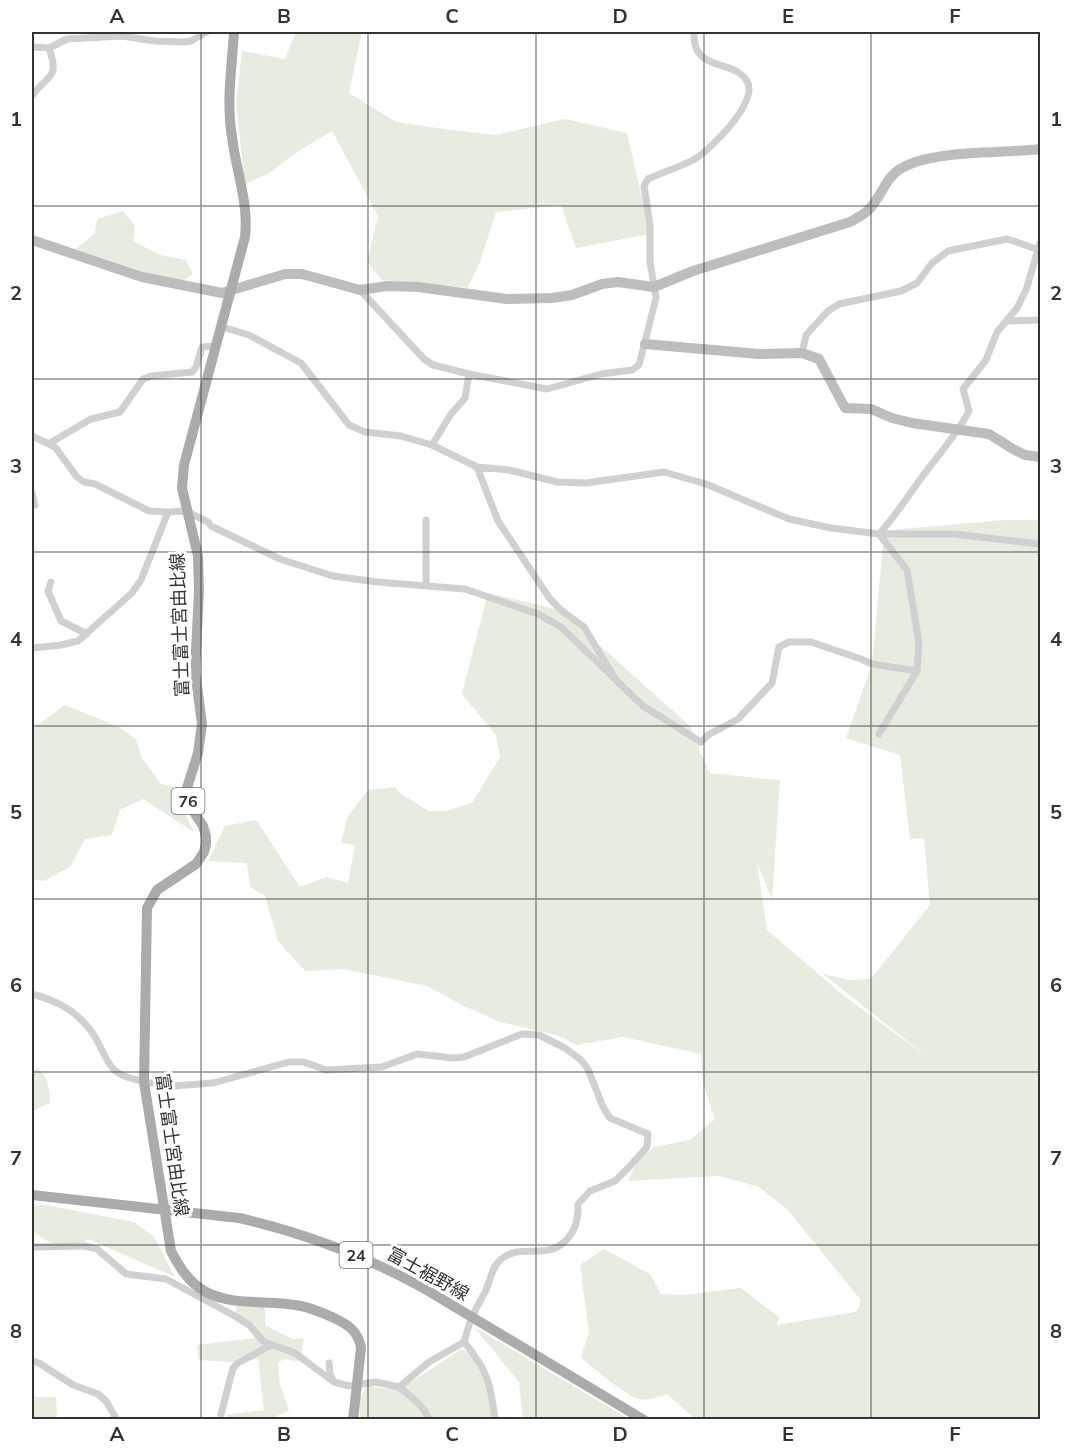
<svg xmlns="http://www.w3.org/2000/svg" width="1072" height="1451" font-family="Mulish,'Noto Sans JP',sans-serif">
	<rect width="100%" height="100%" fill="#fff"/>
	<!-- green -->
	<path fill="#e6ecdf" d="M296 32H359L361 36 349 93 396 122 451 130 496 135 565 119 627 133 650 234 576 248 561 205 496 212 480 262 467 288 382 280 367 262 378 216 332 131 297 152 268 174 245 184 236 105 242 51 285 59Z
		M123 211 135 226 133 241 160 255 186 260 193 274 183 281 152 275 76 249 95 233 97 219Z
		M1005 520H1040V1419H695L667 1394C659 1397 648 1401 639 1399 628 1397 590 1366 581 1357L589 1332 580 1265 604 1249 650 1274 661 1294 683 1295 741 1288 780 1318 776 1325 855 1312 859 1308 860 1299 787 1209 759 1187 720 1176 628 1181 638 1160 654 1147 690 1140 715 1119 703 1083 701 1054 623 1037 577 1045 556 1035 500 1022 462 1005 427 986 343 969 305 971 278 941 265 896 250 887 247 863 208 861 225 826 256 820 300 887 327 877 348 883 355 845 341 843 348 816 368 790 395 787 401 794 429 811H446L472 803 500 757 496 735 462 694 488 593 560 610 690 726 694 736 701 742 699 750 710 773 780 780 772 899 757 863 767 930 843 995 930 1059 823 974 849 980 871 979 930 905 924 838 910 839 900 755 846 738 872 664 883 544 879 534 890 530Z
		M65 705 121 728 136 740 142 758 161 784 178 788 182 807 194 832 143 799 120 810 112 835 85 839 71 866 44 881 32 879V729Z
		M38 1068C48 1076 50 1091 50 1103L32 1111V1072Z
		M32 1204 45 1205 134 1222 154 1237 175 1277 88 1239 77 1249C59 1245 44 1243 32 1229Z
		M236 1306 265 1307V1325L293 1339 304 1338 300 1362 286 1359 278 1362 280 1385 289 1411C270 1420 245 1425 225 1415L264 1410 258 1359 232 1362 199 1360 197 1345 255 1338 247 1327 236 1320Z
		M474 1327 629 1419H523L519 1382Z
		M462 1349C483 1360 490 1398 497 1419H360L359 1400 367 1386 399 1390Z
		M32 1397H56L57 1419H32Z"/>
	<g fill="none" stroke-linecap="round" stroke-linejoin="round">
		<!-- street -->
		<path stroke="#d0d0d0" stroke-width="7" d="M32 47 49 48 67 39 122 36 155 41 184 42 191 41 207 32
			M32 96C48 73 60 80 49 48
			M360 290 424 359 433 365 469 374 547 389 601 374 632 370 639 365 656 298 650 262V225L644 186 648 179C662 172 681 167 695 159 711 149 759 102 747 81 733 58 692 73 694 32
			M1009 321 1040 320
			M222 327 249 335 301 363 349 425 365 432 401 436 432 445 477 467 509 470 557 482 586 483 664 472 706 484 789 519 831 528 879 534H954L1040 544
			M802 353 806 335 828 311 839 304 901 291 917 283 932 263 948 251 1007 239 1037 249
			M32 436 55 447 77 477 84 482 95 484 149 511 168 512 186 511 208 522 211 526 280 559 333 576 377 582 465 589 538 614 561 627 616 680
			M50 443 91 419 120 412 143 379 151 376 192 372 196 367 202 347 216 346
			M432 445 451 414 465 398 469 374
			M477 467 498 521 550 599 561 610 584 627 616 680 643 706 701 742 708 735 738 719 772 683 779 647 789 642H811L861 659 872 664 917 671
			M32 493 35 505
			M879 534C895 517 907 497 922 477 938 455 956 436 969 411L963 389 986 360 997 332 1017 308 1026 290 1040 243
			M51 582 48 591 61 621 87 634
			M426 585V520
			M32 648 61 645 78 641 132 593 141 580 168 512
			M879 734 917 671 919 643 907 570 879 534
			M32 994C54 1000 72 1008 87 1026 111 1053 99 1075 144 1081
			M32 1247 85 1246 97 1249 126 1274 166 1279 233 1315 249 1325 264 1342 295 1353 334 1382 349 1386 376 1382 399 1387 429 1362 464 1342C467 1333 469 1323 473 1315 477 1306 482 1298 486 1290 491 1279 491 1269 500 1260 521 1241 548 1263 568 1238 577 1227 578 1218 578 1204L590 1191 615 1181 629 1167 647 1147 648 1134 610 1118 603 1107 588 1069 581 1060 565 1048 539 1035 522 1034 464 1057 453 1058 417 1054 382 1067 326 1070 304 1062H289L213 1083 173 1086 144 1082
			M464 1342C487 1369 491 1384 495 1420
			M32 1361 39 1363 73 1385 98 1394 106 1401 117 1420
			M329 1363 330 1374 333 1381
			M399 1387C411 1397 424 1405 429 1420
			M221 1414 233 1368 238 1363 271 1345"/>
		<!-- secondary -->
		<path stroke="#bdbdbd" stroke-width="10" d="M32 240 142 277 222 293 285 274H302L360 290 387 286 418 287 507 299 552 298 572 295 602 284 618 282 654 287 693 271 850 222C855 219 861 216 866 212 880 201 884 179 900 169 932 149 1002 154 1040 149
			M645 344 759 354 802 353 819 359 845 408 871 409 892 418 912 423 989 434 1013 449 1025 455 1040 457"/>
		<!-- primary -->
		<path stroke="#ababab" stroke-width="10" d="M234 32C232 67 226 101 232 137 236 171 249 203 245 237L184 465 182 488 198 556 199 591 195 671 202 724 198 753 186 791 188 803 203 826 206 836V844L204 852 196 864 157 890 147 908 144 1082 171 1251C179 1267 189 1283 206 1292 235 1307 270 1299 301 1306 312 1308 322 1313 332 1317 347 1324 358 1330 361 1348L353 1420
			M32 1195 239 1218C305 1233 366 1256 425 1289L644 1420"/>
	</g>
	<!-- grid -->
	<path fill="none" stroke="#333" stroke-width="1.5" stroke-opacity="0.55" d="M201 32V1420M368 32V1420M536 32V1420M704 32V1420M871 32V1420M32 206H1040M32 379H1040M32 552H1040M32 726H1040M32 899H1040M32 1072H1040M32 1245H1040"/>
	<g text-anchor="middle" stroke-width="6" stroke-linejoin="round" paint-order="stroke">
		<!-- shield labels -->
		<g fill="#fff" stroke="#707070" stroke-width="1.5">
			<rect x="171.5" y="788" width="33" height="26" rx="4.5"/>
			<rect x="339.5" y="1242" width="33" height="26" rx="4.5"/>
		</g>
		<g font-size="16" font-weight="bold" fill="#333">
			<text x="188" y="807">76</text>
			<text x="356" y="1261">24</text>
		</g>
		<!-- street labels -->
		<g font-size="18" fill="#333" stroke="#fff">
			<text transform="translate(180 625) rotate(-92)" y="6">富士富士宮由比線</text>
			<text transform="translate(172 1145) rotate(82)" y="6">富士富士宮由比線</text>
			<text transform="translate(428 1274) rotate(29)" y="6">富士裾野線</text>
		</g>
	</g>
	<!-- border -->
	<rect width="1072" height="1451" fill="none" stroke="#ffffff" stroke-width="66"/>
	<rect x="33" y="33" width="1006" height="1385" fill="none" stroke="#333" stroke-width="2"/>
	<g font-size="20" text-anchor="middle" font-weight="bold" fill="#333">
		<text x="117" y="23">A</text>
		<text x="284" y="23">B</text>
		<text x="452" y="23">C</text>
		<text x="620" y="23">D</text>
		<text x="788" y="23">E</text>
		<text x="955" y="23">F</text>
		<text x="16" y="126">1</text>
		<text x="1056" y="126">1</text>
		<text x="16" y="300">2</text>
		<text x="1056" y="300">2</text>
		<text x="16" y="473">3</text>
		<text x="1056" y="473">3</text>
		<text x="16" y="646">4</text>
		<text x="1056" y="646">4</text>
		<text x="16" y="819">5</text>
		<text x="1056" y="819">5</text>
		<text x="16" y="992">6</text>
		<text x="1056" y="992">6</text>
		<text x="16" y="1165">7</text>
		<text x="1056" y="1165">7</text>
		<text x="16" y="1338">8</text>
		<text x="1056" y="1338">8</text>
		<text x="117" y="1441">A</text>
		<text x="284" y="1441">B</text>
		<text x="452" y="1441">C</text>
		<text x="620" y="1441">D</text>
		<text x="788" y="1441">E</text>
		<text x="955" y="1441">F</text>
	</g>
</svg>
